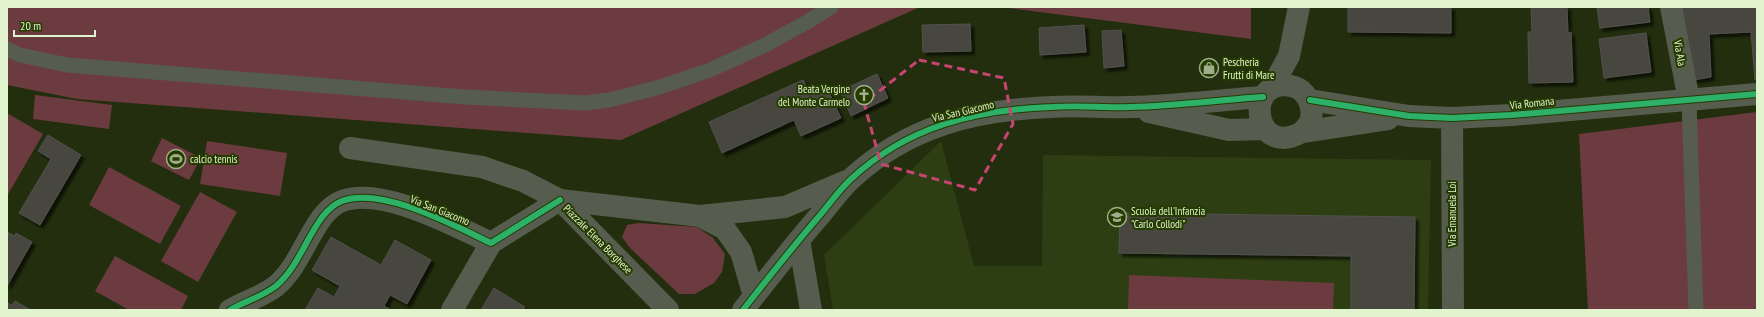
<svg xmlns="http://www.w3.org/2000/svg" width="1764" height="317" font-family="'PT Sans Narrow',sans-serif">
	<defs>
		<filter id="shadow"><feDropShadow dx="3.5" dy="3.5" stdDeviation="1" flood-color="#0009"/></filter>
	</defs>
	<rect width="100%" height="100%" fill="#222e0d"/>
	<!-- built -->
	<path fill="#2c3e12" d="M941 141 974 266H1042L1043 155 1431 160 1428 310H833L824 255Z"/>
	<!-- green -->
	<path fill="#6c3b40" d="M7 7H920L621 140 77 99 7 85Z
		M1001 7H1251V39Z
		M35 95 112 105 109 129 33 119Z
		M1757 112V310H1588L1579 134Z
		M7 113 43 134 7 196Z
		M162 138 201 158 189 180 151 161Z
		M207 141 287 153 280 196 200 184Z
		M109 167 181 206 160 244 89 205Z
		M200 192 237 212 198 282 161 261Z
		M638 223 697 227 713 238 725 254 722 272 714 283 695 294H679L630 248 622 237 627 225Z
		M115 256 188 296 181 310H129L95 291Z
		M1129 275 1334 283 1333 310H1128Z"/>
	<!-- building -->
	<path fill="#474641" stroke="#52514e" filter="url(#shadow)" d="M1348 7H1451V33L1348 32Z
		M1531 7H1567L1568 33 1571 32 1573 82 1529 83 1528 32H1532Z
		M1597 7H1648L1650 22 1600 28Z
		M1682 7H1757V79L1755 80 1751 32 1709 34 1711 77 1693 80Z
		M970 24 971 51 923 52 922 25Z
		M1084 25 1086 52 1040 55 1039 28Z
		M1121 30 1124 66 1104 68 1102 31Z
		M1646 33 1651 72 1604 78 1599 39Z
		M877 74 888 98 851 116 840 91Z
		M803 80 810 95 827 88 841 118 801 136 794 120 722 153 709 122Z
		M48 135 81 155 40 225 19 213 51 159 38 151Z
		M1120 213 1415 217 1414 310H1351V256L1119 253Z
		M7 232 15 236 16 233 32 242 7 286Z
		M331 237 381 265 395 240 431 260 407 304 390 295 384 306 391 310H305L318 288 334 297 340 286 312 270Z
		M494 288 525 307 523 310H481Z
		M15 301 29 309 7 310V303L12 305Z"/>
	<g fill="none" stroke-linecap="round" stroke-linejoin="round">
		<!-- service -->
		<path stroke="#575d4e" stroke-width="15" d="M7 49 20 55 67 65 465 97 585 103 609 100 660 87 710 70 765 45 809 21 831 7
			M1689 100 1696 310"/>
		<!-- minor -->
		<path stroke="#575d4e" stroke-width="22" d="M1671 7 1689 100
			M1271 89 1289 56 1299 7
			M1310 100 1409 116 1452 118 1511 115 1757 94
			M1149 112 1229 130 1265 129
			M1452 118 1453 310
			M1302 132C1305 129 1308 125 1310 122 1315 108 1307 89 1291 86 1243 77 1253 160 1302 132L1388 119
			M350 148 482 167 523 181 560 200 668 310
			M560 200 700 216 785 207 846 181
			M700 216 725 229 741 252 754 296
			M799 240 811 310
			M230 310C245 301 262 297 276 286 298 267 306 238 323 216 328 210 334 204 342 201 382 186 455 226 491 243L560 200
			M452 310 491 243
			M743 310C769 277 794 245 821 214 831 202 840 189 851 179 908 126 975 110 1051 107 1078 105 1104 108 1130 107 1174 106 1219 100 1263 97"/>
		<!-- cycleway casing -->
		<g stroke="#253b00" stroke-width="8">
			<path id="cycleway" d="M1310 100 1409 116 1452 118 1511 115 1757 94
				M230 310C245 301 262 297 276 286 298 267 306 238 323 216 328 210 334 204 342 201 382 186 455 226 491 243L560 200
				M743 310C769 277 794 245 821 214 831 202 840 189 851 179 908 126 975 110 1051 107 1078 105 1104 108 1130 107 1174 106 1219 100 1263 97"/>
		</g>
		<!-- cycleway -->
		<use href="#cycleway" stroke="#2db169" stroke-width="6"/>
	</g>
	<!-- marked area -->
	<path fill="none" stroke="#c84472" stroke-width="3" stroke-dasharray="8 5" stroke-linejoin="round" d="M919 60 1004 78 1013 124 975 190 881 164 864 103Z"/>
	<!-- icons -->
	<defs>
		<g id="shop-ring" transform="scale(1)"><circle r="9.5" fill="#253b00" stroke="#9eaf8a" stroke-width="1.5"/><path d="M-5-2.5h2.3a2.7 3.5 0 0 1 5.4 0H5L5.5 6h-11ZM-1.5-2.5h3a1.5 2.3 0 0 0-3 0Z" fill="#9eaf8a"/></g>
		<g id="church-ring" transform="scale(1)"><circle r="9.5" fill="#253b00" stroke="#9eaf8a" stroke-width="1.5"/><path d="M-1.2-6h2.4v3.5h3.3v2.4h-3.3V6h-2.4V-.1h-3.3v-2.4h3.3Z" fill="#9eaf8a"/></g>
		<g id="stadium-ring" transform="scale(1)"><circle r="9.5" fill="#253b00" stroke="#9eaf8a" stroke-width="1.5"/><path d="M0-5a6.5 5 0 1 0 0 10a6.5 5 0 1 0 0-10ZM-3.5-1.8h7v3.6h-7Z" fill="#9eaf8a"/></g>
		<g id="school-ring" transform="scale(1)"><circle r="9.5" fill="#253b00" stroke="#9eaf8a" stroke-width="1.5"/><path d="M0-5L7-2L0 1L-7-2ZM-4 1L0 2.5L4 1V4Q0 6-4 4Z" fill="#9eaf8a"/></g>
	</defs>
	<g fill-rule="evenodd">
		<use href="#shop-ring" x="1209" y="68"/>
		<use href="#church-ring" x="864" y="95"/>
		<use href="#stadium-ring" x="176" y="159"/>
		<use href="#school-ring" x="1117" y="217"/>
	</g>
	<g text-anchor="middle" stroke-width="4" stroke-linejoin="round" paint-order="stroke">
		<!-- street labels -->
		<g font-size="11" fill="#e1f4ce" stroke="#253b00">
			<text transform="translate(1680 53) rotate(80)" y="4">Via Ala</text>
			<text transform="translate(1532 103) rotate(-6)" y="4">Via Romana</text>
			<text transform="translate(963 111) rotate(-13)" y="4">Via San Giacomo</text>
			<text transform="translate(440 210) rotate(22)" y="4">Via San Giacomo</text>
			<text transform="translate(1452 214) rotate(-90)" y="4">Via Emanuela Loi</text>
			<text transform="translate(598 239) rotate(45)" y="4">Piazzale Elena Borghese</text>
		</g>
		<!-- poi labels -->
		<g font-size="11" fill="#e1f4ce" stroke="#253b00" text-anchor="start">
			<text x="1223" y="66">Pescheria<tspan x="1223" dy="13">Frutti di Mare</tspan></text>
			<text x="850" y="93" text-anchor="end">Beata Vergine<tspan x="850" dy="13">del Monte Carmelo</tspan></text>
			<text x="190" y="163">calcio tennis</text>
			<text x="1131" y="215">Scuola dell'Infanzia<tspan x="1131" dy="13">"Carlo Collodi"</tspan></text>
		</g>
	</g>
	<!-- border -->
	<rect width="1764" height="317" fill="none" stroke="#e1f4ce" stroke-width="16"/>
	<!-- scale -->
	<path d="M14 30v6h81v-6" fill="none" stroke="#e1f4ce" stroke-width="2"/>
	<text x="20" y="30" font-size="12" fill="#e1f4ce" stroke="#253b00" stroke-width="3" paint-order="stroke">20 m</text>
</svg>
